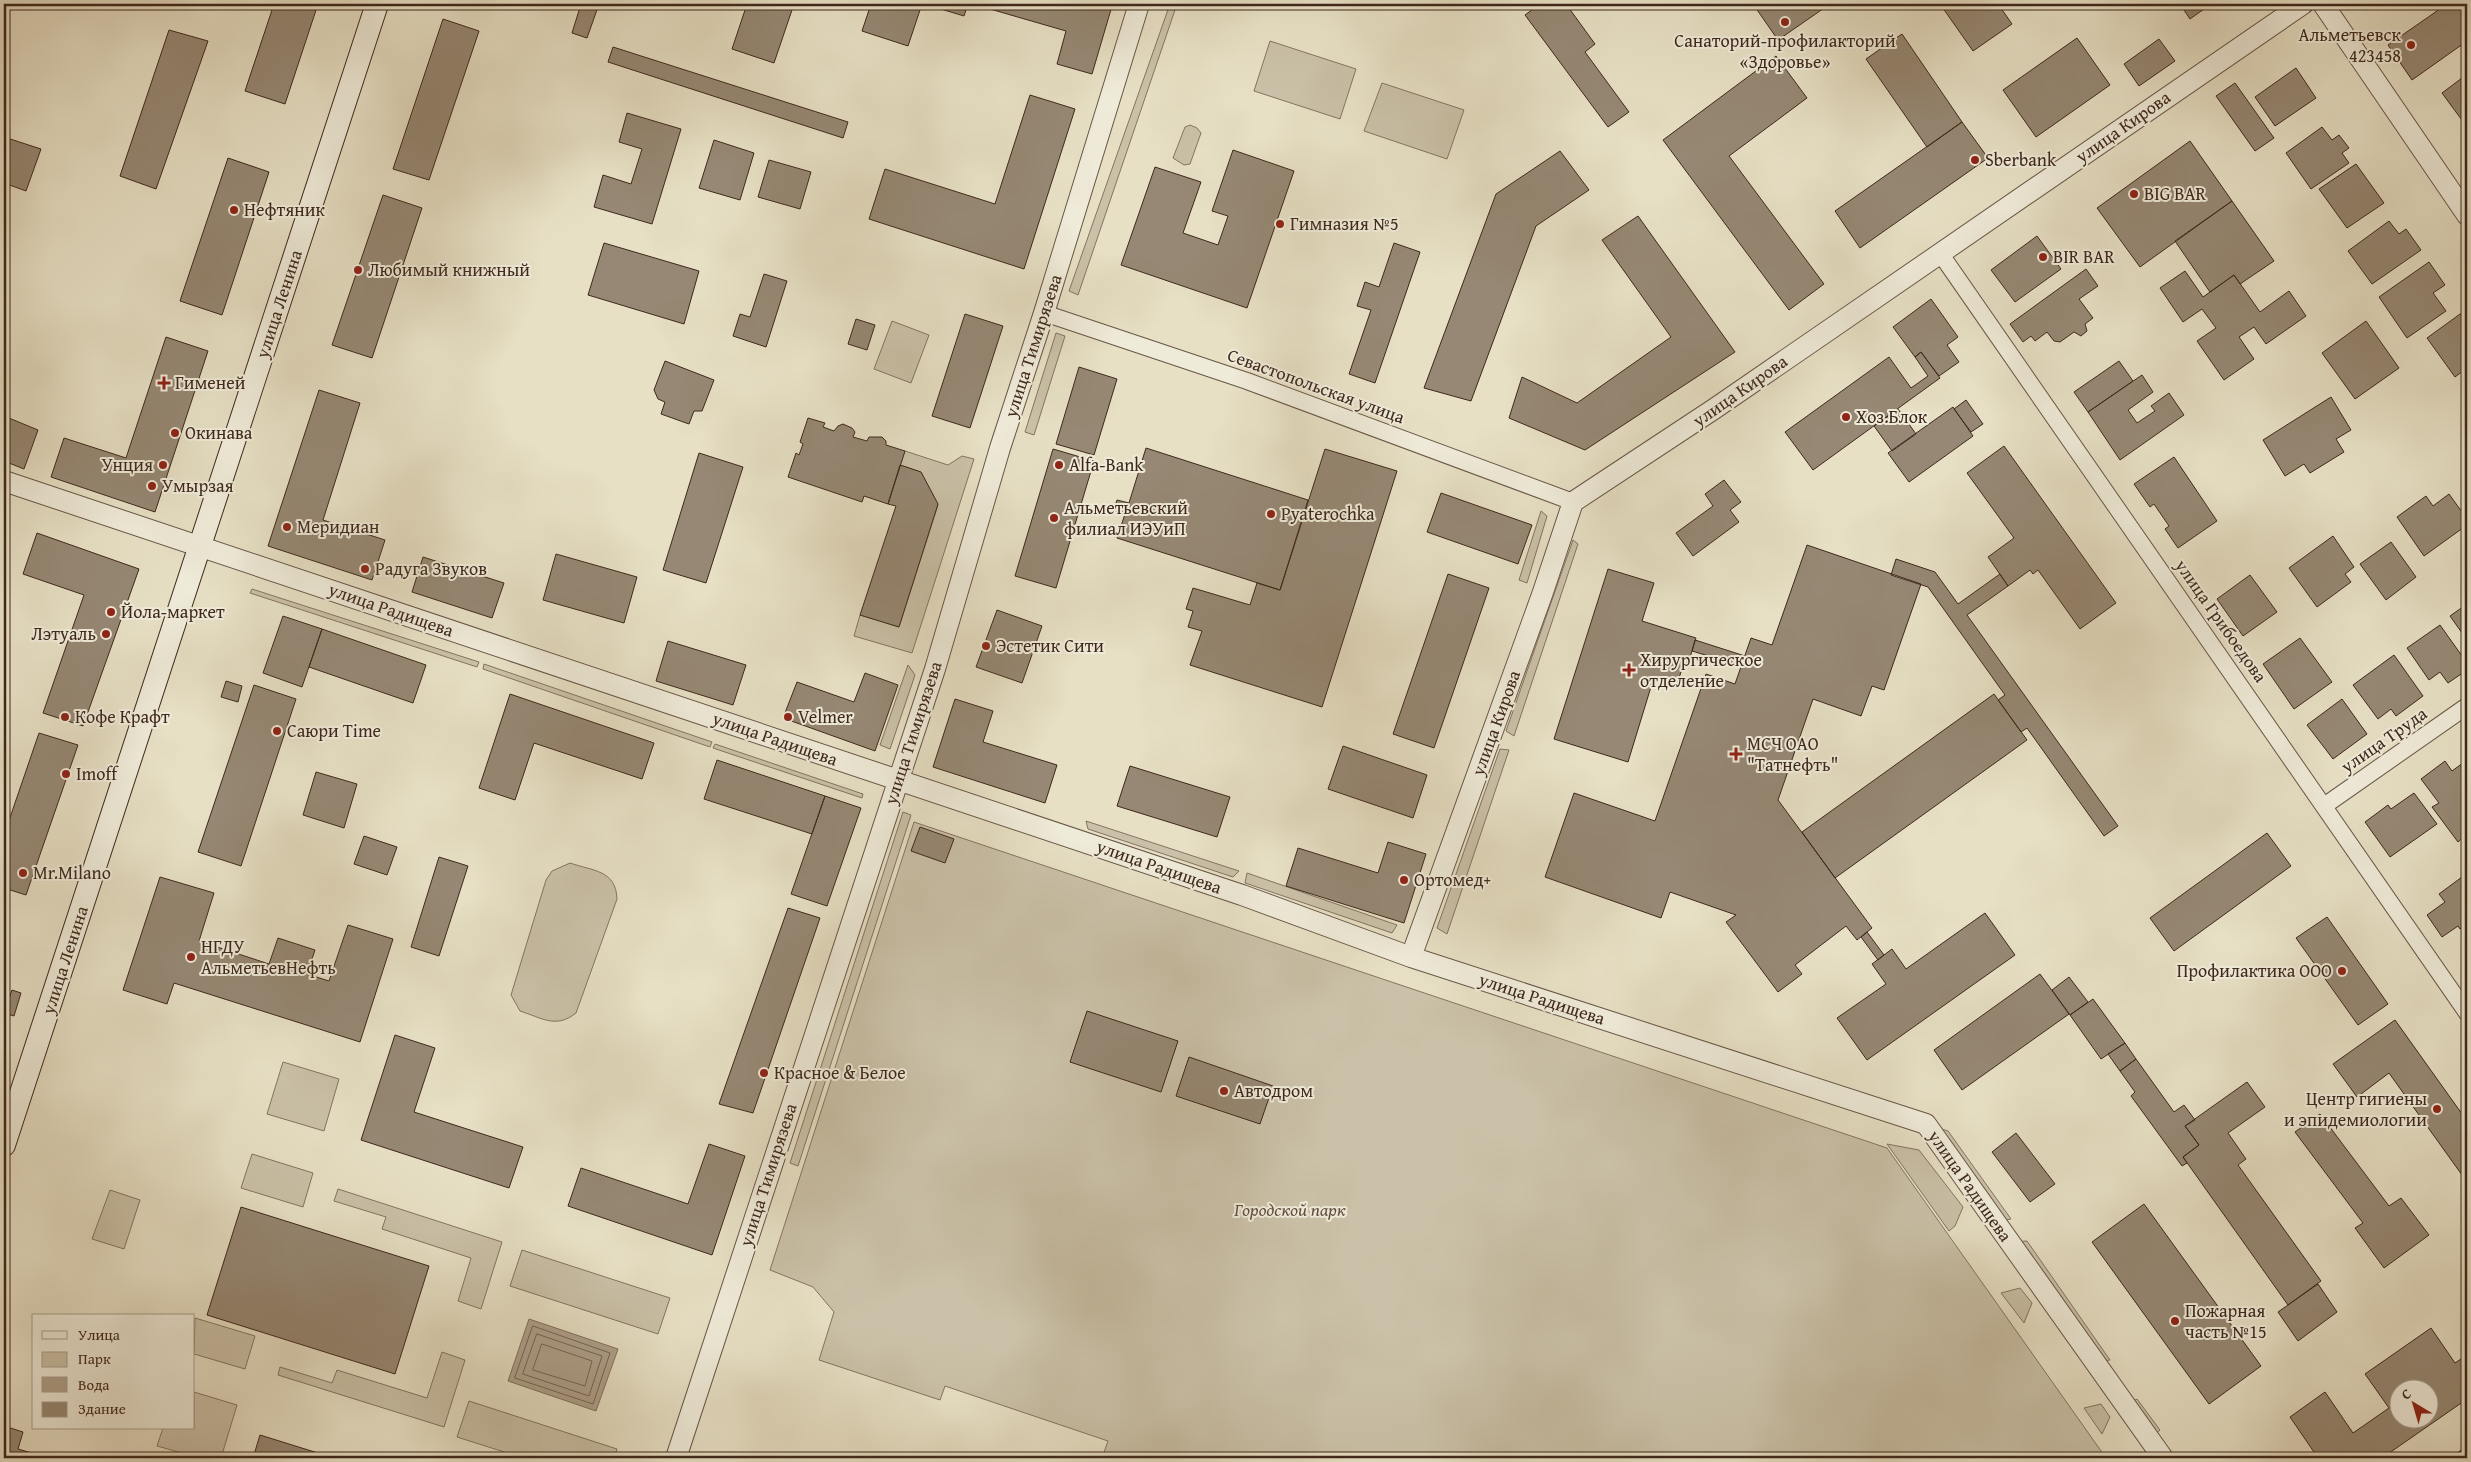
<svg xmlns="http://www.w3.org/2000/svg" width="2471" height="1462" font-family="'Gentium Book Plus',serif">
	<rect width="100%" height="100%" fill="#e7e0c5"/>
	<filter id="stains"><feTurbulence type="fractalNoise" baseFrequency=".004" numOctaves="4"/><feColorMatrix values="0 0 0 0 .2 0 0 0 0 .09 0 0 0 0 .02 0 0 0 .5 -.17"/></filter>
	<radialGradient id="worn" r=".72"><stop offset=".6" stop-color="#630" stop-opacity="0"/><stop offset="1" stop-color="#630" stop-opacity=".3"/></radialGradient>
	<!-- green -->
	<path fill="#cac1a8" stroke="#847462" d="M1170 4H1177L1078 295 1069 291Z
		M1270 41 1356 69 1340 119 1254 91Z
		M1382 83 1464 110 1447 159 1364 131Z
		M1190 125 1197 128 1201 133 1190 164 1184 165 1173 158 1185 127Z
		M892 321 929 335 911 383 874 369Z
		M1056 333 1065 336 1034 435 1025 432Z
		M905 451 948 465 962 456 974 459 912 653 854 636 860 615 899 627 938 505 921 472 900 465Z
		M1541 511 1547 516 1527 583 1519 580Z
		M1573 540 1578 544 1514 736 1506 731Z
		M252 589 479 662 477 667 250 593Z
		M484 664 712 742 710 747 483 669Z
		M908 665 915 675 890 749 880 745Z
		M715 744 863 794 862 798 713 748Z
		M1500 749 1509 750 1447 934 1437 928Z
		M903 812 911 815 798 1166 790 1163Z
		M1086 821 1239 871 1233 877 1088 829Z
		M914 822 1887 1148 2106 1458H1102L1108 1441 945 1386 940 1400 819 1360 834 1312 813 1287 770 1270Z
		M570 863C593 871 616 870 617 899L576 1013C556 1029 542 1018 520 1011L511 995 546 880 552 871Z
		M1247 873 1397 925 1392 933 1245 883Z
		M283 1062 339 1079 324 1131 267 1114Z
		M1926 1124 1948 1131 2011 1219 1995 1222Z
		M1887 1144 1919 1150 1963 1207 1955 1226 1949 1231Z
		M252 1154 313 1173 303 1207 241 1188Z
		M338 1189 502 1242 481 1309 458 1301 471 1258 382 1229 386 1217 334 1201Z
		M110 1190 140 1200 124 1249 92 1239Z
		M2027 1241 2110 1360 2094 1362 2010 1242Z
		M522 1250 670 1298 658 1334 510 1286Z
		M2020 1288 2032 1303 2024 1323 2001 1293Z
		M195 1318 255 1336 245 1369 194 1354Z
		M442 1352 465 1360 444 1427 278 1375 280 1367 332 1383 337 1370 427 1398Z
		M194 1392 237 1405 221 1458H200L157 1446 163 1428H194Z
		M2137 1399 2160 1430 2149 1440 2125 1405Z
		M469 1401 617 1449 614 1458H523L457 1437Z
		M2101 1404 2110 1417 2102 1434 2084 1408Z"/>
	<!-- water -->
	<path fill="#aea18c" stroke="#81715f" d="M529 1319 618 1349 596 1411 508 1381Z"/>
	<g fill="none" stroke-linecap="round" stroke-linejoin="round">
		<!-- shore -->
		<path stroke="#766454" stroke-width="1" d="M533 1326 610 1353 593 1404 515 1378Z
			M537 1334 602 1356 589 1396 523 1374Z
			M542 1344 592 1361 585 1386 533 1370Z"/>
	</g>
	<!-- building -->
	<path fill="#968874" stroke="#3e281c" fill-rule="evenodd" d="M274 4H318L285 104 245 91Z
		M581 4H599L587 38 572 33Z
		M747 4H794L774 63 732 49Z
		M871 4H922L908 46 862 31Z
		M924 4H968L964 16Z
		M992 4H1103L1112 6 1092 74 1057 64 1066 31 990 9Z
		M1540 4H1566L1595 44 1585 52 1629 112 1608 127 1525 15Z
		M1753 4H1830L1778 40Z
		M1940 4H1998L2012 24 1973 51Z
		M2180 4H2211L2190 19Z
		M2447 4H2467V41L2412 80 2388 45Z
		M443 19 479 31 429 180 393 169Z
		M169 30 208 41 156 189 120 176Z
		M1902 34 1962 122 1927 147 1866 59Z
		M2077 38 2110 85 2036 137 2003 90Z
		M2159 39 2175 61 2139 86 2124 64Z
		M613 47 848 122 843 138 608 62Z
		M1776 56 1807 98 1729 156 1824 284 1789 310 1663 140Z
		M2296 68 2316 98 2275 126 2255 97Z
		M2462 78 2467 85V127L2442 93Z
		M2235 83 2274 138 2255 151 2216 96Z
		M1030 95 1075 109 1024 269 869 219 885 169 995 204Z
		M627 113 681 129 652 224 594 207 603 175 631 184 642 149 619 142Z
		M1962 122 1988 158 1860 248 1835 211Z
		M2322 127 2332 140 2339 135 2349 148 2342 153 2349 163 2311 189 2286 153Z
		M2467 131V143L2461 135Z
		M4 137 41 149 26 191 4 183Z
		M714 140 754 153 740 200 699 188Z
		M2190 141 2232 201 2140 267 2097 208Z
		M1233 150 1294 171 1247 308 1121 265 1155 167 1201 182 1183 233 1218 245 1228 216 1212 211Z
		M1560 151 1589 190 1536 226 1471 401 1424 388 1496 194Z
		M228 158 269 172 222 315 180 301Z
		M769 160 811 172 800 209 758 197Z
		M2356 164 2384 203 2347 228 2319 189Z
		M383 195 422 208 372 358 332 345Z
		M2232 201 2274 261 2240 284 2234 275 2210 292 2175 241Z
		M1638 216 1735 352 1585 450 1509 418 1522 377 1577 403 1671 337 1602 240Z
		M2389 221 2399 234 2406 229 2421 250 2372 284 2348 251Z
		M2037 236 2061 269 2015 302 1991 270Z
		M604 243 699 271 684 324 588 295Z
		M1394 243 1420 252 1375 383 1349 374 1371 310 1357 306 1365 282 1379 287Z
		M2429 262 2445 285 2433 293 2446 311 2407 338 2379 297Z
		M2086 269 2098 286 2079 299 2093 318 2085 324 2087 331 2081 336 2074 332 2060 342 2054 341 2047 332 2035 341 2031 336 2023 342 2010 324Z
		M2185 271 2203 297 2234 275 2260 312 2289 291 2306 316 2266 344 2254 327 2239 337 2254 359 2224 380 2197 341 2216 328 2202 309 2183 322 2160 288Z
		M764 274 787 281 766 347 733 336 740 314 750 317Z
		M1931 299 1958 337 1947 345 1959 362 1939 376 1921 352 1915 357 1893 327Z
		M2467 309V368L2455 377 2427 338Z
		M965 314 1003 326 970 428 932 416Z
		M856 319 875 325 867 350 848 344Z
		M2366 321 2399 368 2355 399 2322 353Z
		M166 337 208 351 155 512 51 477 64 438 126 458Z
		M1921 352 1940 378 1813 470 1785 432 1889 357 1911 388 1928 376 1915 357Z
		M665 361 714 380 702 411H694L689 424 661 414 665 402 658 399 654 390Z
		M2119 361 2133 381 2088 412 2074 392Z
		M1079 367 1117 379 1094 455 1056 444Z
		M2142 375 2153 392 2128 410 2137 423 2155 411 2151 406 2169 393 2184 415 2120 460 2088 412Z
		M319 390 360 403 323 520 385 540 372 580 268 546Z
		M2331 397 2351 430 2336 439 2344 452 2310 473 2304 464 2285 476 2263 440Z
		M1966 400 1983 424 1971 432 1954 409Z
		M1953 407 1973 436 1909 482 1888 453Z
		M1898 409 1916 434 1892 451 1874 426Z
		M4 416 38 430 24 469 4 461Z
		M808 418 825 423 823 427 834 431 838 426 843 424 852 428 855 432 853 437 867 441 869 437H882L886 441V445L905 451 888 504 864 496 862 502 788 477 796 453 799 455 803 444 800 442Z
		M2004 446 2116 603 2080 629 2038 570 2033 574 2030 570 2008 586 1988 557 2014 538 1967 473Z
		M1146 448 1308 500 1280 590 1117 538 1125 514 1113 511 1117 500 1129 503Z
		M1053 449 1094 461 1056 588 1015 576Z
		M1325 449 1397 471 1322 707 1190 665 1202 631 1188 627 1193 611 1186 609 1193 588 1250 605 1257 583 1280 590Z
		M699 453 743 467 706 583 663 570Z
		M2174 457 2217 521 2178 548 2165 529 2169 526 2154 504 2150 507 2134 484Z
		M900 465 921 472 938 504 899 627 860 615 896 506 888 504Z
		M1724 480 1741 502 1730 510 1739 522 1693 556 1676 533 1713 506 1705 494Z
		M1441 493 1532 525 1518 564 1427 532Z
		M2449 494 2467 519V525L2424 556 2397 517 2426 496 2433 506Z
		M37 533 139 569 83 726 43 713 84 595 23 574Z
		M2333 536 2354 567 2345 574 2351 582 2317 607 2289 568Z
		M2391 542 2416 577 2386 600 2360 564Z
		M1807 545 1921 584 1884 690 1872 686 1861 716 1813 699 1778 800 1872 928 1857 940 1846 926 1795 965 1802 974 1778 992 1726 922 1736 915 1670 892 1661 918 1545 877 1574 793 1655 821 1706 674 1735 684 1751 638 1772 645Z
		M556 554 637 577 624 623 543 600Z
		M423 557 504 583 492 618 412 592Z
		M1896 559 1935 572 1958 604 2000 574 2008 586 1967 615 2118 826 2104 836 2027 728 2021 732 1998 700 2005 695 1928 587 1891 575Z
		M1608 569 1654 583 1642 621 1696 638 1688 664 1684 663 1677 684 1654 677 1628 762 1554 739Z
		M1448 574 1489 588 1434 748 1393 734Z
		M2250 575 2277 612 2243 636 2217 599Z
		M2467 604V640L2450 616Z
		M997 610 1042 626 1022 683 976 667Z
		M283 616 322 629 302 687 263 673Z
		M2440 625 2467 663V670L2448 683 2440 672 2429 680 2407 648Z
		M322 629 426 665 413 703 309 667Z
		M2300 638 2332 682 2294 709 2263 664Z
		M1695 640 1745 656 1742 666 1692 651Z
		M668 641 746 665 733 705 656 681Z
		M2394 655 2423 696 2396 716 2391 709 2378 719 2353 685Z
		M865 673 898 685 875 751 783 718 797 682 854 702Z
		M226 681 242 686 238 702 221 697Z
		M254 685 296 699 241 866 198 852Z
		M510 694 654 743 642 779 534 743 515 800 479 788Z
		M1994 694 2027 740 1835 878 1802 832Z
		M955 699 993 711 983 742 1057 765 1045 803 933 767Z
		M2342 699 2367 734 2333 759 2307 725Z
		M39 733 78 745 26 895 4 888V835Z
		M1343 746 1427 775 1413 818 1328 789Z
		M717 760 825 796 812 834 704 799Z
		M2445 761 2452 771 2463 763 2467 769V834L2458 842 2432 807 2439 803 2421 779Z
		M1130 766 1230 797 1217 837 1117 806Z
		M316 772 357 784 344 828 303 815Z
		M2414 793 2437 824 2390 857 2365 822 2388 805 2391 809Z
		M825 796 861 808 827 906 791 894Z
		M920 827 954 839 945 863 911 851Z
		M2267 833 2291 866 2174 951 2150 918Z
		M364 836 397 847 387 875 354 864Z
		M1388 842 1426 854 1404 923 1286 886 1298 848 1378 873Z
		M439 857 468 866 439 956 411 947Z
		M160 877 214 893 199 941 269 964 278 938 315 950 307 974 329 981 348 925 393 939 360 1042 174 983 167 1004 123 990Z
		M2462 877 2467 884V924L2460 929 2458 926 2442 937 2427 915 2445 902 2439 894Z
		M788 908 820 918 753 1113 719 1104Z
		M1985 913 2015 955 1867 1060 1837 1018 1886 984 1872 964 1892 949 1906 969Z
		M2327 917 2388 1004 2358 1025 2296 938Z
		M1867 932 1884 955 1878 960 1861 937Z
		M2040 974 2069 1014 1962 1090 1934 1050Z
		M2069 977 2088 1002 2070 1015 2052 990Z
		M12 990 21 993 14 1016 4 1013Z
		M2093 999 2125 1043 2101 1059 2070 1015Z
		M1087 1011 1178 1041 1161 1092 1070 1062Z
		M2395 1020 2467 1121V1182L2389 1073 2357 1097 2333 1064Z
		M395 1035 435 1048 414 1112 523 1147 509 1188 361 1140Z
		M2125 1043 2136 1059 2120 1071 2108 1054Z
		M1189 1057 1273 1086 1260 1124 1176 1096Z
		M2136 1059 2174 1112 2184 1105 2195 1120 2185 1126 2199 1145 2183 1157 2187 1163 2182 1166 2131 1096 2135 1092 2120 1071Z
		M2247 1082 2265 1107 2228 1133 2246 1159 2238 1165 2321 1281 2288 1305 2183 1157 2199 1145 2185 1126Z
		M2320 1114 2389 1206 2401 1198 2429 1235 2384 1268 2355 1228 2363 1223 2295 1132Z
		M2016 1133 2055 1184 2030 1202 1992 1152Z
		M709 1144 745 1156 712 1255 568 1206 581 1168 688 1204Z
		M2144 1204 2261 1366 2209 1404 2092 1242Z
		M241 1207 429 1266 395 1374 207 1315Z
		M2318 1284 2337 1312 2298 1341 2278 1312Z
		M2431 1328 2455 1363 2467 1355V1399L2382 1458H2318L2290 1417 2325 1392 2353 1433 2389 1408 2365 1374ZM2398 1390H2428V1420H2398Z
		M4 1426 23 1432 18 1449 49 1458H4Z
		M260 1435 334 1458H253Z
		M2464 1448 2467 1452V1458H2450Z"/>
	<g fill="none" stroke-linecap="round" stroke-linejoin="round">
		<!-- minor casing -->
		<g stroke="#685646" stroke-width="18">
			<path id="minor" d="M1940 253 2467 1013
				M1044 313 1247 381 1573 502
				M2324 806 2467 706"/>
		</g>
		<!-- tertiary casing -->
		<g stroke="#685646" stroke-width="22">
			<path id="tertiary" d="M2323 4 2467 215
				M4 481 1242 895 1411 957 1926 1124 2163 1458
				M1411 957 1543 592 1573 502 1714 409 2303 4
				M676 1458 935 669 1000 448 1044 313 1139 4"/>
		</g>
		<!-- secondary casing -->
		<g stroke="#3e281c" stroke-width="24">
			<path id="secondary" d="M4 1145 377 4"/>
		</g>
		<!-- minor -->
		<use href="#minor" stroke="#efebd9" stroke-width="16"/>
		<!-- tertiary -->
		<use href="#tertiary" stroke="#efebd9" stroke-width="20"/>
		<!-- secondary -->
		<use href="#secondary" stroke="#efebd9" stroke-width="22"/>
	</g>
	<!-- markers -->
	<g fill="#8f2418" stroke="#efebd9" stroke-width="2">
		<circle cx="1785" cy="22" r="5"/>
		<circle cx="2411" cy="45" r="5"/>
		<circle cx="1975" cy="160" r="5"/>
		<circle cx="2134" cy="194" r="5"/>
		<circle cx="234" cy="210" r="5"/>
		<circle cx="1280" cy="224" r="5"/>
		<circle cx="2043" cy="257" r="5"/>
		<circle cx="358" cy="270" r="5"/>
		<path d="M161.5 375.5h5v5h5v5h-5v5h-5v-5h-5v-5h5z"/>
		<circle cx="1846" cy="417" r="5"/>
		<circle cx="175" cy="433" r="5"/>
		<circle cx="163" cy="465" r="5"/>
		<circle cx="1059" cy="465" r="5"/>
		<circle cx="152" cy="486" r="5"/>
		<circle cx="1271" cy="514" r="5"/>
		<circle cx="1054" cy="518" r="5"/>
		<circle cx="287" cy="527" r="5"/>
		<circle cx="365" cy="569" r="5"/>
		<circle cx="111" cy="612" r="5"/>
		<circle cx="106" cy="634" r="5"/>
		<circle cx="986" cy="646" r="5"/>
		<path d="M1626.5 662.5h5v5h5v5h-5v5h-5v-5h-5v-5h5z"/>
		<circle cx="65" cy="717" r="5"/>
		<circle cx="788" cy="717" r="5"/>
		<circle cx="277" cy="731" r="5"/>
		<path d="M1733.5 746.5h5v5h5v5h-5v5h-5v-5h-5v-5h5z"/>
		<circle cx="66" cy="774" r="5"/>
		<circle cx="23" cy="873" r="5"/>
		<circle cx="1404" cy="880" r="5"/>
		<circle cx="191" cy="957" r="5"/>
		<circle cx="2342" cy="971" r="5"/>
		<circle cx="764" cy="1073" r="5"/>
		<circle cx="1224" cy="1091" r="5"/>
		<circle cx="2437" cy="1109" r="5"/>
		<circle cx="2175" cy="1321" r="5"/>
	</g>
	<g text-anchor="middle" stroke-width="4" stroke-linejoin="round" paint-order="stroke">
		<!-- poi labels -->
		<g font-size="18" fill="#3e281c" stroke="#efebd9" text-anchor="start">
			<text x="2401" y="41" text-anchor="end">Альметьевск<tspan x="2401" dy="21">423458</tspan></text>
			<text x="1785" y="47" text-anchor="middle">Санаторий-профилакторий<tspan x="1785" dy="21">«Здоровье»</tspan></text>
			<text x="1985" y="166">Sberbank</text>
			<text x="2144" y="200">BIG BAR</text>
			<text x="244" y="216">Нефтяник</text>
			<text x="1290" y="230">Гимназия №5</text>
			<text x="2053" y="263">BIR BAR</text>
			<text x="368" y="276">Любимый книжный</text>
			<text x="175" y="389">Гименей</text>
			<text x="1856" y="423">Хоз.Блок</text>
			<text x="185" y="439">Окинава</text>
			<text x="153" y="471" text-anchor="end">Унция</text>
			<text x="1069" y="471">Alfa-Bank</text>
			<text x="162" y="492">Умырзая</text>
			<text x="1064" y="514">Альметьевский<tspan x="1064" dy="21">филиал ИЭУиП</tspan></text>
			<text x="1281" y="520">Pyaterochka</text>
			<text x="297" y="533">Меридиан</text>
			<text x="375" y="575">Радуга Звуков</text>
			<text x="121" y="618">Йола-маркет</text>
			<text x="96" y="640" text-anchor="end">Лэтуаль</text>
			<text x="996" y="652">Эстетик Сити</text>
			<text x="1640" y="666">Хирургическое<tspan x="1640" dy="21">отделение</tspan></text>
			<text x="75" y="723">Кофе Крафт</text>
			<text x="798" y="723">Velmer</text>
			<text x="287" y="737">Саюри Time</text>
			<text x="1747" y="750">МСЧ ОАО<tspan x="1747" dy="21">"Татнефть"</tspan></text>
			<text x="76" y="780">Imoff</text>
			<text x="33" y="879">Mr.Milano</text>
			<text x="1414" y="886">Ортомед+</text>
			<text x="201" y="953">НГДУ<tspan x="201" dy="21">АльметьевНефть</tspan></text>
			<text x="2332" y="977" text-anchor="end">Профилактика ООО</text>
			<text x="774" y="1079">Красное &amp; Белое</text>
			<text x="1234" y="1097">Автодром</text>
			<text x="2427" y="1105" text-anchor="end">Центр гигиены<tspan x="2427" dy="21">и эпидемиологии</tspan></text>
			<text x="2185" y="1317">Пожарная<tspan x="2185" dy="21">часть №15</tspan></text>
		</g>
		<!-- street labels -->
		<g font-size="18" fill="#3e281c" stroke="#efebd9">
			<text transform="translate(2123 127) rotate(-35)" y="6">улица Кирова</text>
			<text transform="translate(279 304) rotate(-72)" y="6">улица Ленина</text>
			<text transform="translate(1033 346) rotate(-72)" y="6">улица Тимирязева</text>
			<text transform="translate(1316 386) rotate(20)" y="6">Севастопольская улица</text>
			<text transform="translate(1740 391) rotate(-35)" y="6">улица Кирова</text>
			<text transform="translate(391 610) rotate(19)" y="6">улица Радищева</text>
			<text transform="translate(2221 621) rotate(55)" y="6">улица Грибоедова</text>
			<text transform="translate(1496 723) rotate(-70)" y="6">улица Кирова</text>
			<text transform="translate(913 733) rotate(-72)" y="6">улица Тимирязева</text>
			<text transform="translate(775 739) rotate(19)" y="6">улица Радищева</text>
			<text transform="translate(2384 740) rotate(-35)" y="6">улица Труда</text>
			<text transform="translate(1159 867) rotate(19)" y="6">улица Радищева</text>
			<text transform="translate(65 960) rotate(-72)" y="6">улица Ленина</text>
			<text transform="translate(1542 999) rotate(18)" y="6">улица Радищева</text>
			<text transform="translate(768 1175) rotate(-72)" y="6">улица Тимирязева</text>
			<text transform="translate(1970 1186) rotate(55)" y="6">улица Радищева</text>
		</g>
		<!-- park labels -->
		<g font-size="18" font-style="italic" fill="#614e3f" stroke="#efebd9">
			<text x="1290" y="1216">Городской парк</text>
		</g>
	</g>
	<!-- margin -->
	<rect width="2471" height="1462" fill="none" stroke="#e7e0c5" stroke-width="20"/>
	<rect x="5" y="5" width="2461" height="1452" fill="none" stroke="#3e281c" stroke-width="2.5"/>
	<rect x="10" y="10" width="2451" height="1442" fill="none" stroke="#3e281c"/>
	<!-- legend -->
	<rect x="32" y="1314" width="162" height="115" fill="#efebd9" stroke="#a89d8d"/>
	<rect x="42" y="1331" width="25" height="8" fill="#efebd9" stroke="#a89d8d"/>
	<text x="78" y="1340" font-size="15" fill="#3e281c">Улица</text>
	<rect x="42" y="1352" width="25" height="15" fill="#cac1a8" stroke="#a89d8d"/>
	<text x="78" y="1364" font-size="15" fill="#3e281c">Парк</text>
	<rect x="42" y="1377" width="25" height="15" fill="#aea18c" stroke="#a89d8d"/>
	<text x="78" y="1390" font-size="15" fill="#3e281c">Вода</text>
	<rect x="42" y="1402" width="25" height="15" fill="#968874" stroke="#a89d8d"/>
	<text x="78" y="1414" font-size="15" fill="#3e281c">Здание</text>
	<!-- north arrow -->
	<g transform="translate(2414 1404) rotate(322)"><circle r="24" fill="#efebd9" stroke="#a89d8d"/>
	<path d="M0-4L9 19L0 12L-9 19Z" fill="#8f2418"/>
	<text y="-8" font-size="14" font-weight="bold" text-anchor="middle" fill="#3e281c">С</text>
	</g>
	<rect width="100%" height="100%" filter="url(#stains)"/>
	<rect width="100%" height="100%" fill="url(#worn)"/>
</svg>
